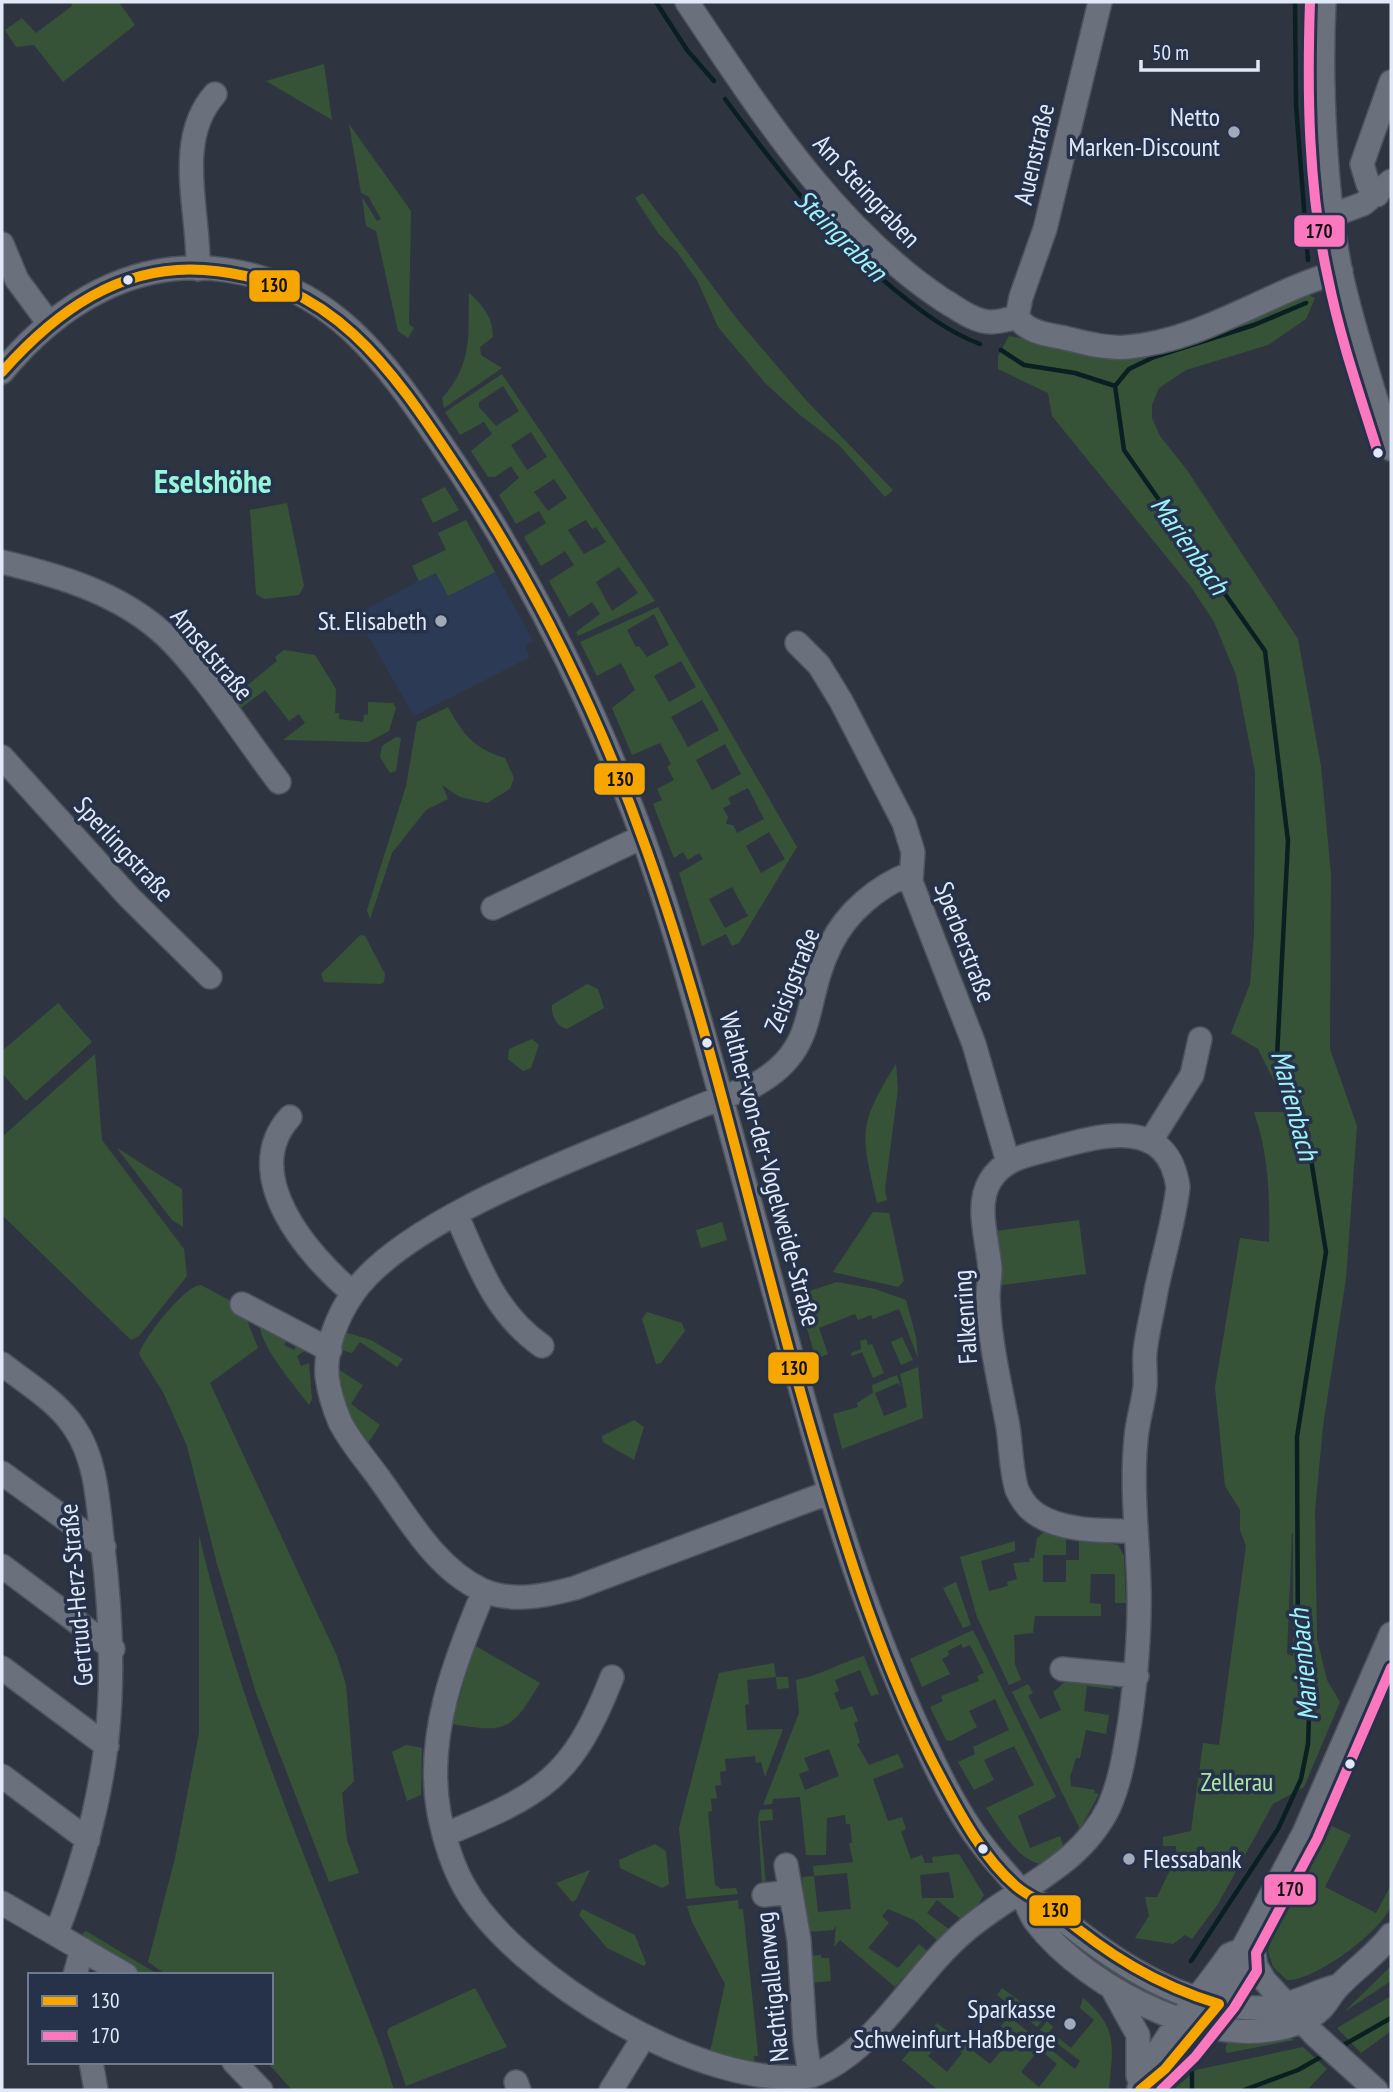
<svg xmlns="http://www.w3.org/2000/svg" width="1393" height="2092" font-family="'PT Sans Narrow',sans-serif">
	<rect width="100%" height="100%" fill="#2e3541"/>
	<!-- built -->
	<path fill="#2d3a56" d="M475 535 533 641 525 646 530 657 414 716 356 615 418 581 412 566Z"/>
	<!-- green -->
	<path fill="#375337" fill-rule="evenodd" d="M71 2H119L135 25 63 82 34 45 16 47 5 30 22 18 36 33 72 6Z
		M324 64 332 120 266 81Z
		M349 124 411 211 409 324 414 328 408 338 398 331 376 231 366 226 362 197 377 221 381 219 368 196 361 193Z
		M643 193 737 319 805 399 893 490 885 497 839 445 800 415 765 383 718 327 697 280 677 252 658 233 635 198Z
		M469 293C483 305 493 318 493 337L480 347 481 355 502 368 444 408 442 398C473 364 468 336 469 293Z
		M1304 293 1315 298 1306 319 1268 345 1186 370 1159 388 1152 405V418L1160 436 1187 470 1298 639 1321 766 1331 875 1330 1049 1357 1126 1346 1279 1323 1426 1315 1511 1317 1639 1327 1680 1340 1702 1304 1787 1273 1804 1218 1904 1192 1939 1185 1935 1173 1944 1135 1938 1149 1916 1145 1897H1157L1171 1868 1176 1867V1846H1163V1837L1191 1831 1203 1743 1219 1745 1246 1546 1240 1530V1510L1225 1486 1215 1387 1240 1238 1269 1242C1270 1197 1269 1155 1254 1112H1290L1258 1049 1231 1033 1250 984 1254 935 1255 772 1236 675 1214 622 1191 587 1052 416 1048 393 998 369V356L1009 336 1099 353ZM1292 1533H1293V1656L1287 1654Z
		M502 374 655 601 578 636 576 632 600 614 592 602 569 617 549 581 574 565 565 551 541 566 524 537 546 523 539 511 516 524 499 495 519 478 511 466 495 477H488L471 451 492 434 484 422 460 435 445 412ZM503 386 519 411 496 426 479 407V402ZM531 432 547 457 527 470 511 445ZM554 479 567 498 548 511 534 492ZM586 520 592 529 596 527 606 542 584 554 568 530ZM619 567 638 593 612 611 596 582Z
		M445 487 459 510 433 523 421 499Z
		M287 503 304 586 299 595 264 599 256 594 250 510Z
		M466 520 495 572 448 596 436 573 419 581 412 566 446 550 438 533Z
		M658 607 797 847 739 943 732 946 726 934 702 946 679 873 703 859 699 853 688 860 683 852 674 858 653 804 662 800 657 789 674 780 667 767 671 764 660 743 632 755 612 708 635 690 621 663 597 676 580 642ZM654 614 669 645 647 657 639 646 636 647 627 630ZM681 661 696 687 669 702 654 676ZM702 700 719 730 688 747 671 717ZM725 744 741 774 712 790 696 760ZM748 788 764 819 737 833 733 825 726 824 728 817 723 808 731 804 728 798ZM769 832 785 859 761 873 746 846ZM732 887 748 916 725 928 709 899Z
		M284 650 315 655 336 689 335 713H339V719L363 722 364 715 368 714V702L393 703 396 708 389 731 368 742 283 740 305 723 299 714 289 721 265 690 238 710 203 662 215 651 226 665 222 669 237 688 241 685 244 688 277 661 275 657Z
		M448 707C463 734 474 749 505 758L514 778 510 789 487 803 460 797 442 785 448 799 426 810 392 853 370 919 367 910 406 786 417 722Z
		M396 737 401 738 396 771 390 773 380 757 382 746Z
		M360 935 365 936 385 974 384 982 381 984 324 982 321 974Z
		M587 984 598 989 604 1008 567 1029C557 1027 551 1016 552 1005Z
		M58 1003 92 1042 26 1101 2 1073V1051Z
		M532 1039 539 1045 531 1068 523 1071 508 1059 509 1049Z
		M95 1054 102 1140 184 1249 187 1276 139 1336 131 1340 2 1215V1137Z
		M896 1064 898 1089 885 1189 887 1200 877 1203C861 1134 857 1126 896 1064Z
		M117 1148 182 1189 183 1227 172 1220Z
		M873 1212 889 1213 904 1281 898 1287 833 1272Z
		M1079 1220 1086 1274 1002 1285 995 1231Z
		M722 1222 727 1240 701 1248 696 1230Z
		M837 1282 875 1289 906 1300 916 1337 918 1358 899 1309 873 1319 871 1315 858 1320 855 1314 819 1328 828 1354 816 1359 797 1295Z
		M201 1285 242 1307 248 1314 247 1320 258 1348 210 1383 337 1656 346 1685 354 1781 342 1793 347 1840 359 1873 329 1882 256 1693 217 1564 187 1446 163 1392 139 1354C144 1338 185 1285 201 1285Z
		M647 1312 682 1323 685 1331 661 1363 656 1364 642 1319Z
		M260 1320 289 1336 284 1345 294 1350 299 1341 308 1349 297 1356 301 1366 309 1363 312 1399 309 1405C296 1387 255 1341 260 1320Z
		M344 1332 371 1340 403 1359 397 1367 360 1342 352 1353 341 1350Z
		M902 1337 913 1360 901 1365 891 1342Z
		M866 1339 868 1345 872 1344 884 1373 873 1378 862 1352 852 1356 851 1353 861 1349 860 1341Z
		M918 1367 923 1418 842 1449 833 1414 858 1407 857 1403 873 1393 872 1385 897 1375 901 1387 898 1383 875 1393 884 1416 907 1407 900 1374Z
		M338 1369 363 1385 351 1404 380 1425 368 1443 347 1412Z
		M634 1420 644 1427 634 1460 603 1442 602 1436Z
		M1044 1532 1066 1536V1555H1043V1582H1066V1560H1079V1536L1118 1545 1124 1556 1126 1603H1115V1574H1091L1090 1603 1101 1604V1616H1035L1033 1633 1014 1635 1015 1664 1021 1680 1009 1685 977 1617 960 1557 1015 1541V1551L981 1561 989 1591 1008 1586 1007 1582 1017 1579 1013 1563 1029 1562 1030 1558H1034L1037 1538Z
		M199 1535C241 1714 316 1882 382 2052L394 2090H292L267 2062H271V1975H167L148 1962 175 1858 199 1733Z
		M956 1582 971 1625 963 1628 943 1588Z
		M973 1630 1056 1797 1018 1816 1030 1848 1060 1836 1064 1848 1044 1864C1019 1864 999 1826 986 1808L1034 1785 1014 1746 984 1760 994 1780 974 1790 958 1762 975 1754 973 1747 1009 1730 995 1699 969 1711 977 1727 951 1741 946 1740 930 1707 943 1701 941 1696 979 1681 977 1676 984 1673 970 1645 963 1648 961 1644 948 1651 949 1655 942 1659 950 1674 922 1687 910 1659Z
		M474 1645 540 1683C511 1731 507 1733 452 1724Z
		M864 1656 879 1694 871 1696 860 1670 835 1680 839 1691 834 1693 841 1710 852 1706 858 1721 854 1723 860 1743 857 1744 869 1765 898 1754 904 1767 873 1779 888 1821 902 1817 906 1829 901 1832 911 1859 922 1855 925 1863H933L932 1857 959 1854 984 1895 976 1909 962 1920 937 1900 927 1913 950 1930 938 1941 914 1920 888 1909 882 1916 889 1923 868 1948 898 1968 919 1944 927 1951 895 1987 840 1940 834 1947 836 1926 833 1930 808 1932 802 1877 814 1876 813 1866 853 1862 849 1843H852L850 1824H846L845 1815 827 1818 826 1855H806L800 1797 773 1799 772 1804 763 1805 799 1713 796 1680C821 1675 840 1663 864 1656ZM829 1749 839 1776 805 1790 799 1774 809 1770 804 1758ZM949 1872 954 1898H922L920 1875ZM847 1873 851 1909 818 1912 814 1876Z
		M774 1663 776 1677H788L789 1688 777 1689 776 1677 747 1680 749 1704 745 1705 747 1730 783 1729 765 1777 761 1762 756 1763 755 1756 725 1759 726 1771 720 1772 721 1785 715 1786 717 1798 711 1799 712 1811 708 1812 715 1885 721 1889 736 1888 738 1894 686 1899 679 1828 719 1673Z
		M1067 1680 1113 1684V1689L1087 1686 1084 1711 1109 1715 1106 1734 1086 1730 1080 1758H1076L1070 1777 1071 1786 1095 1790 1094 1793 1099 1794 1080 1829 1012 1692 1028 1684 1033 1693 1028 1696 1040 1719 1061 1710 1053 1692Z
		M406 1745 422 1748 421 1795 407 1801 392 1752Z
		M772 1809 773 1820 760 1821 766 1884H762L758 1819 760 1810Z
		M1328 1824 1351 1835 1325 1887 1376 1913 1391 1885C1391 1891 1393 1901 1391 1906 1381 1932 1313 1982 1287 1980L1273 1967 1268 1951 1274 1926Z
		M655 1844 666 1851 669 1884 662 1888 620 1868 619 1860Z
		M590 1870 576 1900 572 1902 556 1883Z
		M738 1900 739 1909H743L757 2043 758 2056H754L755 2064 780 2061 792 2065 788 2070 709 2057 725 1984 692 1922 687 1906Z
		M582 1909 635 1935 646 1963 644 1966 607 1948 579 1915Z
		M1044 1912 1160 1992 1155 2001C1113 1975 1075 1950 1044 1912Z
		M86 1931 159 1975H141L87 1940 82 1934Z
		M821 1955V1958H829L831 1981 810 1983 808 1956Z
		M1391 1966V1981L1344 2012Z
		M475 1988 507 2047 406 2086 387 2032 389 2028Z
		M1002 1988 1044 2019 1037 2027 997 1995Z
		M1391 1996V2031L1361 2053 1337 2028Z
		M1083 1998C1120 2029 1112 2049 1109 2090H938L902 2060 929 2028 932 2030 937 2023 990 2064 1004 2047 992 2038 1006 2020 999 2014 1002 2011 1075 2069 1080 2061 1040 2030 1047 2021 1053 2027 1050 2031 1071 2048 1094 2020 1080 2008ZM943 2038 962 2053 947 2072 928 2056ZM1039 2049 1057 2064 1039 2087 1021 2072Z
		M1287 2036 1294 2040 1227 2053 1225 2048 1228 2042Z
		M1303 2047 1327 2069 1307 2090H1173L1196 2070Z"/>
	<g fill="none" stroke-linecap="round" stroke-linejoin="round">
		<!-- stream -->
		<path stroke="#0a1f22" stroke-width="4.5" d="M656 2 687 50 714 81
			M1295 2 1296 105 1308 260
			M725 99C777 169 827 235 895 290 922 312 948 332 980 344
			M1001 350 1024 365 1075 373 1115 386
			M1191 1961 1278 1829 1301 1779 1308 1744 1309 1716 1298 1655 1297 1437 1326 1252 1305 1122 1277 1057 1288 841 1265 651 1124 450 1115 386 1129 369 1154 357 1254 325 1306 303
			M1340 2047 1391 2018
			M1192 2073V2090
			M1244 2090 1298 2070 1326 2054"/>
		<!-- minor casing -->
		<g stroke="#4c525e" stroke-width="26">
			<path id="minor" d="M687 2C759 109 833 227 943 300 957 308 974 322 991 322 999 322 1009 319 1017 317
				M1324 2C1320 83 1325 194 1341 274 1354 333 1374 391 1391 449
				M1377 195 1368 184 1362 164 1391 82
				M1333 215 1363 204 1391 181
				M2 244 17 280 48 322
				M198 269C200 213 173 141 215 94
				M1017 317C1028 333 1047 334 1065 338 1085 343 1107 349 1128 347 1205 340 1269 291 1341 271
				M1017 317 1021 297 1045 229 1100 2
				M2 372C58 304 134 257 226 270 332 285 384 360 440 442 516 552 578 672 627 796 666 893 692 993 720 1093 757 1226 791 1360 830 1492 856 1579 888 1665 926 1746 942 1781 960 1817 984 1847 994 1861 1007 1873 1017 1887 1025 1897 1028 1911 1035 1921 1087 1990 1226 2063 1310 2017 1324 2010 1327 2000 1336 1989 1352 1971 1375 1956 1391 1935
				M2 562C61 576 122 594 167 637 206 675 245 738 279 782
				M797 643 819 665 841 701 904 823 913 852 911 882 974 1044 1008 1162
				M2 757 129 897 210 977
				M493 908 642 837
				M290 1117C238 1174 308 1256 353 1293
				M1150 1142 1192 1075 1200 1039
				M457 1216C479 1266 495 1313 542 1346
				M242 1304 330 1350
				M2 1364C26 1383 57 1401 74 1427 96 1458 98 1502 102 1539 121 1689 111 1793 56 1934
				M2 1473 104 1547
				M830 1492 575 1588C545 1596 512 1603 482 1590 436 1569 408 1518 379 1478 366 1460 350 1442 340 1422 334 1408 329 1392 327 1376 325 1347 337 1316 354 1292 402 1225 553 1167 631 1135 670 1119 709 1101 749 1088 822 1051 800 1005 831 944 847 912 877 887 909 874
				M2 1566 113 1649
				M484 1591C455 1660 425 1736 439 1813 444 1838 452 1865 465 1888 516 1977 704 2092 811 2076 876 2052 912 1976 964 1932 1013 1889 1079 1869 1109 1807 1121 1780 1125 1750 1130 1721 1136 1677 1140 1634 1139 1589 1138 1539 1131 1489 1136 1439 1137 1422 1143 1405 1145 1387 1146 1375 1144 1364 1145 1352 1147 1332 1153 1311 1156 1291 1163 1257 1174 1222 1178 1187 1168 1116 1101 1135 1054 1148 1030 1155 1004 1157 990 1181 975 1206 988 1241 990 1269 990 1278 988 1287 988 1296 989 1340 1000 1384 1008 1427 1011 1447 1011 1471 1017 1490 1020 1496 1024 1503 1029 1508 1053 1532 1104 1531 1136 1531
				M2 1668 107 1746
				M1062 1669 1137 1676
				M2 1776 88 1840
				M444 1835C543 1794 572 1779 612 1677
				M786 1865 799 1940 805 2040 810 2076
				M1021 1892C1048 1905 1067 1924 1091 1941 1142 1979 1207 2014 1273 2007 1294 2005 1316 1991 1338 1986
				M764 1895 790 1892
				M2 1903 126 1975
				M1252 1943 1256 1966 1264 1980 1315 2035 1376 2090
				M75 1975 82 1949
				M1112 1988 1138 2035V2076
				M91 2062 96 2090
				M234 2062 261 2090
				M516 2082 519 2090
				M1139 2088C1160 2038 1198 2000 1229 1955L1242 1950
				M611 2090 640 2043
				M1140 2090C1181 2056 1218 2012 1244 1966L1242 1950 1304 1833 1391 1634"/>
		</g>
		<!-- minor -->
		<use href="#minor" stroke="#6b717c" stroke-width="23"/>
		<!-- bus-1 casing -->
		<g stroke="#263249" stroke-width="16">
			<path id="bus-1" d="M2 372C55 312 120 264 204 270 335 279 393 371 460 472 538 590 600 718 647 851 714 1040 755 1237 811 1429 846 1549 883 1671 943 1782 962 1818 985 1860 1017 1887 1029 1897 1044 1902 1057 1912 1107 1954 1156 1985 1219 2004L1165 2069 1140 2090"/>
		</g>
		<!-- bus-2 casing -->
		<g stroke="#263249" stroke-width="16">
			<path id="bus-2" d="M1310 2C1307 93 1308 188 1328 278 1340 338 1360 395 1378 453
				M1161 2090 1195 2057 1234 2008 1257 1971 1256 1953 1317 1839 1391 1668"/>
		</g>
		<!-- bus-1 -->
		<use href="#bus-1" stroke="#f7a600" stroke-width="10"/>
		<!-- bus-2 -->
		<use href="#bus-2" stroke="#fb78bf" stroke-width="10"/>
	</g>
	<!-- markers -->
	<g fill="#a2aab9" stroke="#263249" stroke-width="2.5">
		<circle cx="1234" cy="132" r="7"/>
		<circle cx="441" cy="621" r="7"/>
		<circle cx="1129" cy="1859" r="7"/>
		<circle cx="1070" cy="2024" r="7"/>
	</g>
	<g fill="#e1e9f9" stroke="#263249" stroke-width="2.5">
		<circle cx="128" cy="280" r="6"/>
		<circle cx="1378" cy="453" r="6"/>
		<circle cx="707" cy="1043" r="6"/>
		<circle cx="1350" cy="1764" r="6"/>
		<circle cx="983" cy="1849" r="6"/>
	</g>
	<g text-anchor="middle" stroke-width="7" stroke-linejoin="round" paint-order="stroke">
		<!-- poi labels -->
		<g font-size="26" fill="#e1e9f9" stroke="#263249" text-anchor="end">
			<text x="1220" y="126">Netto<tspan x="1220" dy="30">Marken-Discount</tspan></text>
			<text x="427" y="630">St. Elisabeth</text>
			<text x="1143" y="1868" text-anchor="start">Flessabank</text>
			<text x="1056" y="2018">Sparkasse<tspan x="1056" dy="30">Schweinfurt-Haßberge</tspan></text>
		</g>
		<!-- street labels -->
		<g font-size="26" fill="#e1e9f9" stroke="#263249">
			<text transform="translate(1034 154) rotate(-77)" y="9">Auenstraße</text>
			<text transform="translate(867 191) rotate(47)" y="9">Am Steingraben</text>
			<text transform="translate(212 654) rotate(50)" y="9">Amselstraße</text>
			<text transform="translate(124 849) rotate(47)" y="9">Sperlingstraße</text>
			<text transform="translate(965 942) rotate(69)" y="9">Sperberstraße</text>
			<text transform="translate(792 980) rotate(-69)" y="9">Zeisigstraße</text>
			<text transform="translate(770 1169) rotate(75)" y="9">Walther-von-der-Vogelweide-Straße</text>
			<text transform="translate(965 1317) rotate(-94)" y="9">Falkenring</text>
			<text transform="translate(76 1595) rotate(-95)" y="9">Gertrud-Herz-Straße</text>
			<text transform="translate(772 1987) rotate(-96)" y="9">Nachtigallenweg</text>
		</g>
		<!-- park labels -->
		<g font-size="26" fill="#abe5a7" stroke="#263249">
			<text x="1237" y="1791">Zellerau</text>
		</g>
		<!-- water labels -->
		<g font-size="28" font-style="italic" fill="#9ef3fb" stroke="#263249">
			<text transform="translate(841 235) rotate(45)" y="10">Steingraben</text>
			<text transform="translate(1190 545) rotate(55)" y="10">Marienbach</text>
			<text transform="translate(1295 1105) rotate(75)" y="10">Marienbach</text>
			<text transform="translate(1303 1665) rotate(-95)" y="10">Marienbach</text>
		</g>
		<!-- district labels -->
		<g font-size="33" font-weight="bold" fill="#95f6db" stroke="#263249">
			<text x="213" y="493">Eselshöhe</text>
		</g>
	</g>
	<g stroke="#263249" stroke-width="2.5">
		<rect x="1293" y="214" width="53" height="34" rx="7" fill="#fb78bf"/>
		<rect x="248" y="269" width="53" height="34" rx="7" fill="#f7a600"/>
		<rect x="593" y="762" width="53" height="34" rx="7" fill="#f7a600"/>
		<rect x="767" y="1351" width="53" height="34" rx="7" fill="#f7a600"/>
		<rect x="1263" y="1873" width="54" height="33" rx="7" fill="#fb78bf"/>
		<rect x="1028" y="1894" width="54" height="33" rx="7" fill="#f7a600"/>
	</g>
	<g font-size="19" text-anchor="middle" font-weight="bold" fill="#111">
		<text x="1319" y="238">170</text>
		<text x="274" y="292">130</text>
		<text x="620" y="786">130</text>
		<text x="794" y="1375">130</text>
		<text x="1290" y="1896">170</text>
		<text x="1055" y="1917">130</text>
	</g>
	<!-- border -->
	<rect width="1393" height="2092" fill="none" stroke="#e1e9f9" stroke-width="7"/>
	<!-- legend -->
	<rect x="28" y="1973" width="245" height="91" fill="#263249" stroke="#717b8f" stroke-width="2"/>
	<rect x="42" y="1996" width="35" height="10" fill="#f7a600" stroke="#717b8f" stroke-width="2"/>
	<text x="91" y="2008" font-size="21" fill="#e1e9f9">130</text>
	<rect x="42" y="2031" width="35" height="10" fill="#fb78bf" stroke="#717b8f" stroke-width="2"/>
	<text x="91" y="2043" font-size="21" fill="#e1e9f9">170</text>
	<!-- scale -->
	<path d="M1141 60v10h117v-10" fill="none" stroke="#e1e9f9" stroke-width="3.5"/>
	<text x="1152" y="60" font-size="21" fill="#e1e9f9" stroke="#263249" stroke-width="5" paint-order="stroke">50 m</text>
</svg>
